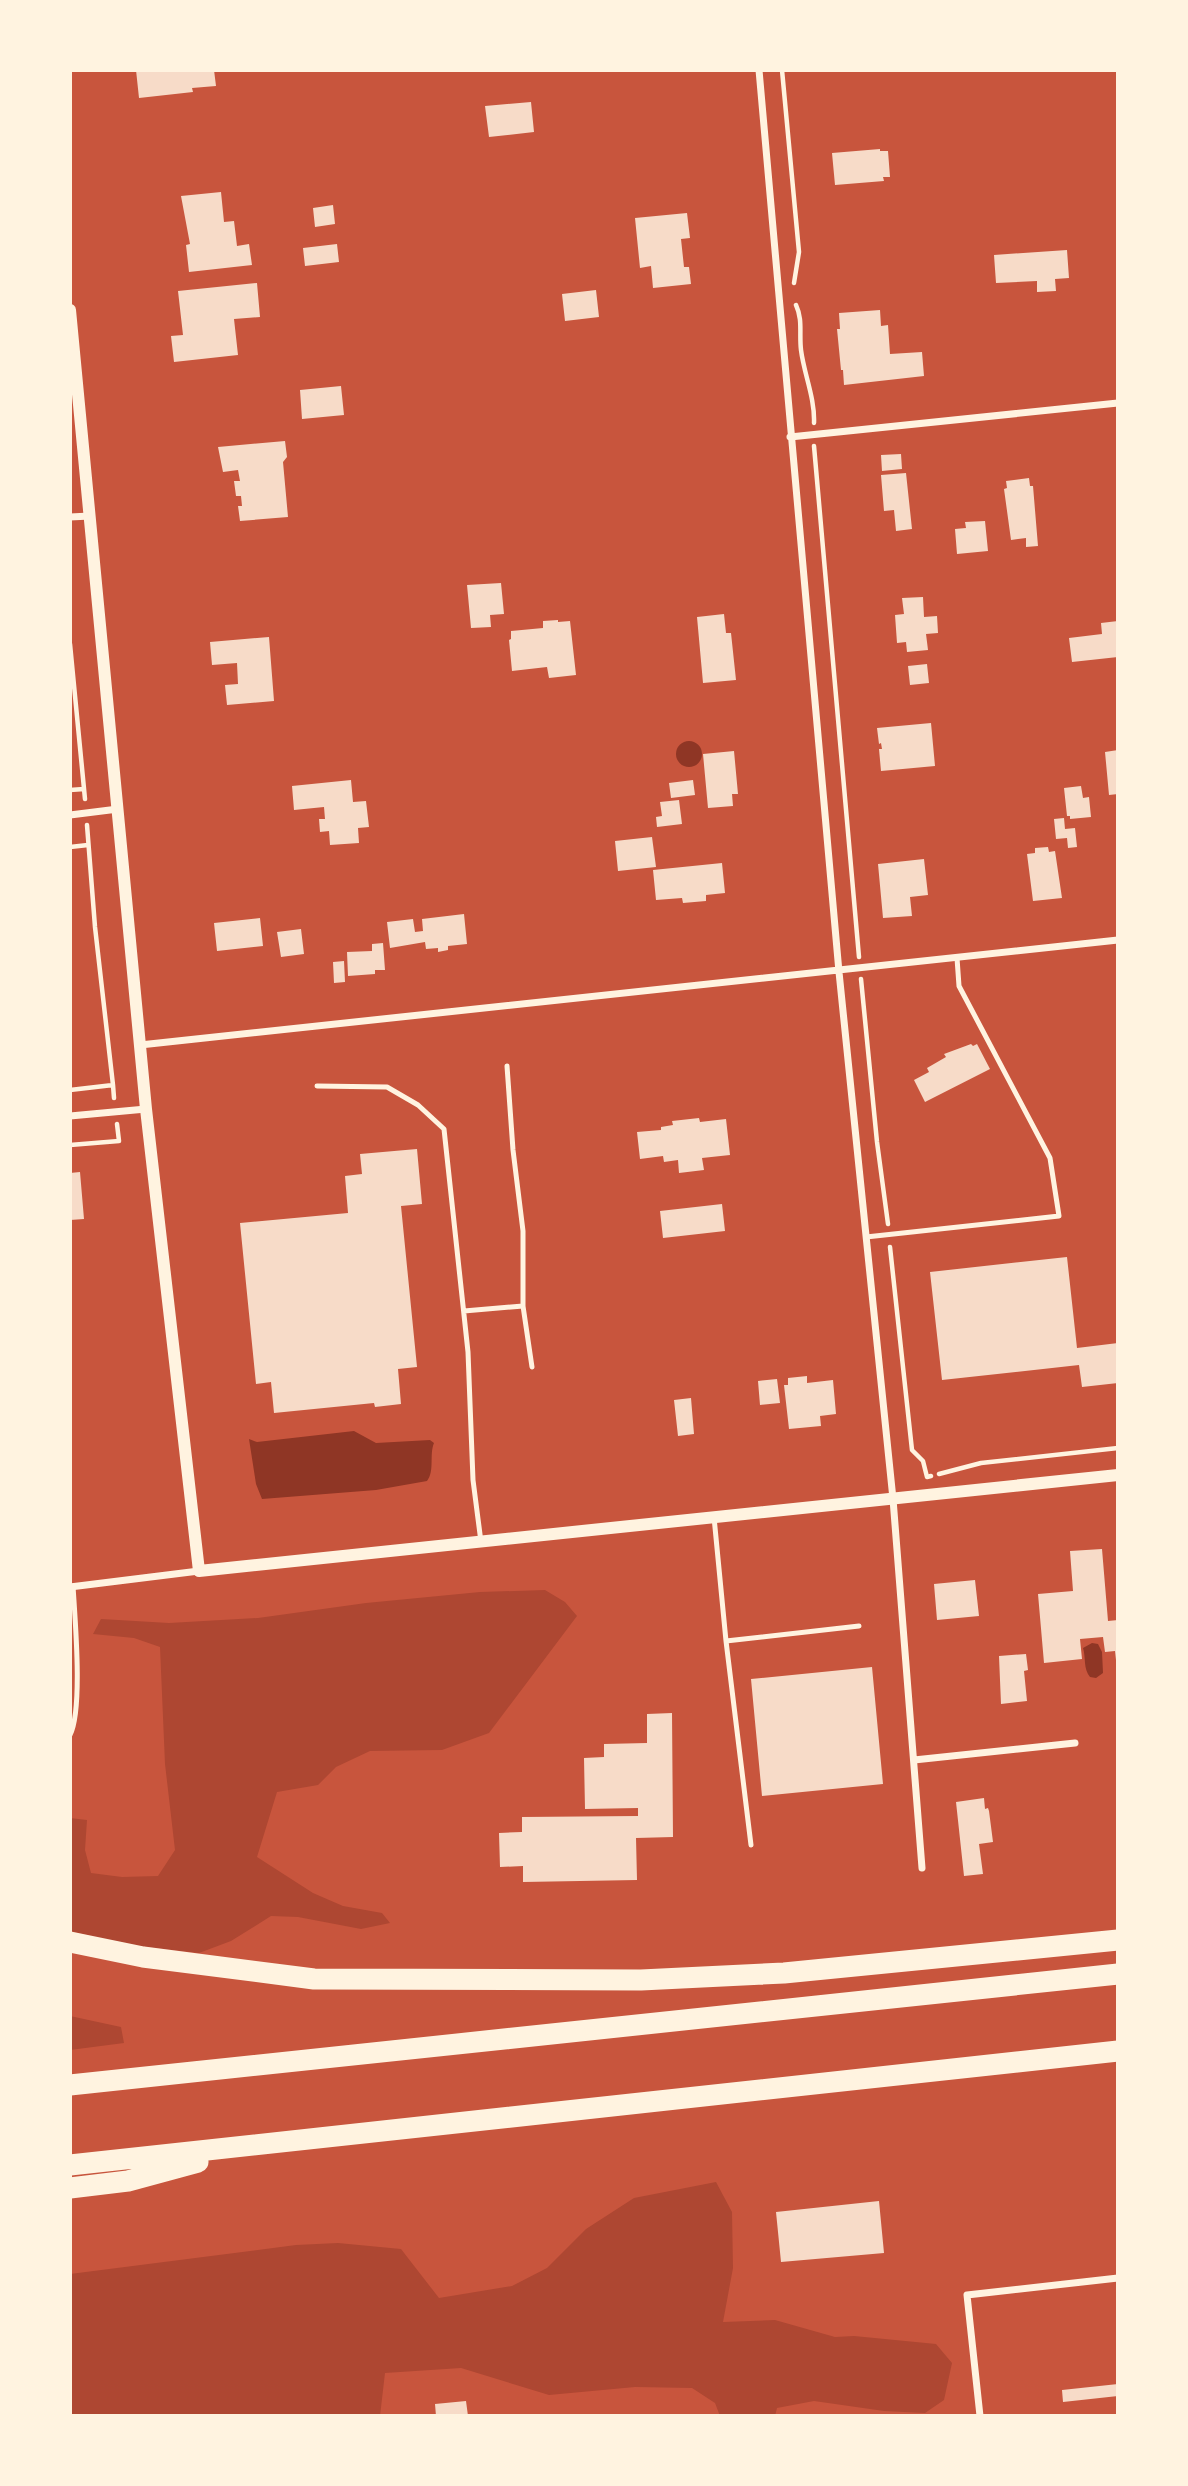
<svg xmlns="http://www.w3.org/2000/svg" width="1188" height="2486" font-family="Figtree,sans-serif">
	<rect width="100%" height="100%" fill="#c8553d"/>
	<!-- green -->
	<path fill="#ae4732" d="M545 1590 565 1602 577 1616 489 1733 442 1750 370 1751 336 1767 318 1785 277 1792 257 1857 313 1893 343 1906 382 1913 390 1923 361 1929 298 1917 271 1916 231 1941 199 1953 127 1945 70 1931V1818L87 1820 85 1850 91 1873 122 1877 158 1876 175 1850 165 1764 160 1647 134 1638 93 1634 101 1619 169 1623 258 1618 366 1603 480 1592Z
		M70 2016 121 2027 124 2043 70 2050Z
		M716 2182 732 2212 733 2268 723 2322 775 2320 835 2337 854 2336 936 2344 952 2363 944 2400 925 2413 884 2411 814 2401 777 2408 775 2416H720L715 2403 692 2388 635 2387 549 2395 461 2368 385 2373 380 2416H70V2274L296 2245 338 2243 401 2249 439 2298 512 2286 547 2268 586 2229 634 2198Z"/>
	<!-- water -->
	<path fill="#8f3625" d="M676 754a13 13 0 1 1 26 0a13 13 0 1 1-26 0Z
		M354 1431 376 1443 430 1440 434 1443C429 1455 435 1471 427 1481L376 1490 262 1499 256 1484 249 1439 257 1442Z
		M1092 1643 1098 1644 1102 1652 1103 1673 1096 1678 1090 1677C1083 1669 1086 1657 1083 1648Z"/>
	<!-- building -->
	<path fill="#f7dbc8" d="M136 70H214L216 86 192 88 193 92 139 98Z
		M531 102 534 132 489 137 485 106Z
		M880 149V151H888L890 177H883L884 181 835 185 832 153Z
		M221 192 224 222 234 221 237 246 249 244 252 265 189 272 186 245 190 244 181 196Z
		M333 205 335 224 315 227 313 208Z
		M687 213 690 238 681 239 684 267H689L691 284 653 288 651 266 640 268 635 218Z
		M337 244 339 262 305 266 303 248Z
		M1067 250 1069 278 1055 279 1056 291 1037 292V281L996 283 994 255Z
		M257 283 260 317 234 319 238 355 174 362 171 336 183 335 178 291Z
		M596 290 599 317 565 321 562 294Z
		M880 310 881 326 888 325 890 354 922 352 924 376 844 385 843 370H841L837 329H840L839 313Z
		M341 386 344 415 302 419 300 390Z
		M285 441 287 457 283 462 288 517 240 521 238 506H242L241 496H236L234 481H240L238 470 223 472 218 447Z
		M901 454 902 469 882 471 881 455Z
		M906 473 912 529 896 531 894 510 884 511 881 475Z
		M1029 478 1030 486H1033L1038 546 1026 547V538L1011 540 1004 489 1007 488 1006 481Z
		M985 521 988 551 957 554 955 529 966 528 965 522Z
		M501 583 504 614 490 615 491 627 471 628 467 585Z
		M923 597 924 617 937 616 938 633 926 634 928 650 907 652 906 642 897 643 895 615 904 614 902 598Z
		M724 614 726 633H731L736 680 703 683 697 617Z
		M558 620V622L570 621 576 675 549 678 547 667 512 671 509 640 511 639V631L543 628V621Z
		M1118 621V657L1072 662 1069 638 1102 634 1101 623Z
		M269 637 274 701 227 705 225 685 238 684 237 663 212 665 210 642Z
		M927 664 929 683 910 685 908 666Z
		M931 723 935 766 881 771 879 749H882L881 743 879 744 877 728Z
		M1118 750V794L1109 795 1105 752Z
		M734 751 738 794H732L733 806 708 808 703 754Z
		M351 780 353 802 366 801 369 827 358 828 359 843 330 845 329 831 320 832 319 819H325L324 807 294 810 292 786Z
		M693 780 695 795 671 798 669 783Z
		M1081 786 1083 798 1089 797 1091 817 1070 819V816H1067L1064 788Z
		M679 800 682 824 657 827 656 817 662 816 660 802Z
		M1064 818 1065 829 1075 828 1077 847 1068 848 1067 838 1056 839 1054 819Z
		M652 837 656 867 618 871 615 841Z
		M1048 847 1049 852 1055 851 1062 898 1033 901 1027 854 1035 853V848Z
		M924 859 928 895 910 897 912 916 883 918 878 864Z
		M722 863 725 893 706 895V901L683 903 682 898 656 900 653 870Z
		M464 914 467 944 448 946V950L438 952V948L426 949 425 942 390 948 387 922 413 919 415 932 423 931 422 919Z
		M260 918 263 946 217 951 214 923Z
		M301 929 304 954 281 957 277 932Z
		M383 943 385 970H375V974L348 976 347 952 372 951V944Z
		M344 961 345 982 334 983 333 962Z
		M971 1044 973 1046 977 1044 990 1069 925 1102 914 1080 929 1072 927 1068 946 1057 944 1054Z
		M699 1118 700 1122 726 1119 730 1155 702 1158 704 1170 679 1173 678 1160 664 1162 663 1156 640 1159 637 1132 661 1130V1127L673 1125 672 1121Z
		M417 1149 422 1204 401 1206 417 1367 398 1369 401 1404 375 1407 374 1403 274 1413 271 1382 256 1384 240 1223 348 1213 345 1176 362 1174 360 1154Z
		M80 1172 84 1219 70 1220V1173Z
		M722 1204 725 1231 663 1238 660 1211Z
		M1067 1257 1077 1348 1118 1343V1383L1082 1387 1079 1365 942 1380 930 1272Z
		M807 1376V1383L833 1380 836 1414 820 1416 821 1426 789 1429 784 1385H788V1378Z
		M777 1379 780 1403 760 1405 758 1381Z
		M691 1398 694 1434 678 1436 674 1400Z
		M1102 1549 1108 1621 1118 1620V1660H1116L1115 1651 1105 1652 1103 1637 1080 1639 1082 1659 1044 1663 1038 1594 1073 1591 1070 1551Z
		M975 1580 979 1616 937 1620 934 1584Z
		M1026 1654 1028 1670 1024 1671 1027 1701 1001 1704 999 1656Z
		M872 1667 883 1784 762 1796 751 1679Z
		M672 1713 673 1837 636 1838 637 1880 523 1882V1866L500 1867 499 1833 522 1832V1817L638 1816V1808L585 1809 584 1758 604 1757V1744L647 1743V1714Z
		M984 1798 985 1809 988 1808 989 1811 993 1842 979 1844 983 1874 964 1876 956 1802Z
		M879 2201 884 2253 781 2262 776 2212Z
		M1118 2384V2396L1063 2402 1062 2390Z
		M466 2401 468 2416H436L435 2404Z"/>
	<g fill="none" stroke-linecap="round" stroke-linejoin="round">
		<!-- path -->
		<path stroke="#fff3e0" stroke-width="4.5" d="M782 70 799 252 794 283
			M796 305C803 320 799 333 801 350 804 374 815 398 814 423
			M814 446 859 957
			M70 644 85 799
			M70 790 84 789
			M87 825 95 927 113 1085
			M70 847 88 845
			M861 979 877 1142 888 1224
			M70 1090 113 1085 114 1098
			M70 1145 119 1141 117 1124
			M890 1247 912 1450 923 1461 927 1477 931 1476
			M939 1474 981 1463 1118 1448"/>
		<!-- service -->
		<path stroke="#fff3e0" stroke-width="5" d="M317 1086 387 1087 418 1105 444 1129 468 1352 473 1480 481 1542
			M866 1237 1059 1216 1050 1158 959 986 957 958
			M523 1306 532 1367
			M464 1311 523 1306V1231L513 1150 507 1066
			M714 1517 726 1641 859 1626
			M726 1641 751 1845
			M70 1735C83 1709 75 1619 73 1586"/>
		<!-- minor -->
		<path stroke="#fff3e0" stroke-width="7" d="M759 70 839 972 893 1499 922 1868
			M790 437 1118 403
			M70 517 90 516
			M70 815 118 809
			M140 1045 1118 940
			M70 1116 146 1109
			M70 1587 199 1571
			M914 1760 1075 1743
			M980 2416 967 2295 1118 2278"/>
		<!-- tertiary -->
		<path stroke="#fff3e0" stroke-width="12" d="M70 310 146 1109 199 1571 1118 1475"/>
		<!-- motorway -->
		<path stroke="#fff3e0" stroke-width="21" d="M70 1942 143 1957 314 1979 641 1980 784 1973 1118 1940
			M70 2085 1118 1974
			M70 2165 1118 2051
			M70 2188 128 2181 198 2162"/>
	</g>
	<!-- border -->
	<rect width="1188" height="2486" fill="none" stroke="#fff3e0" stroke-width="144"/>
</svg>
